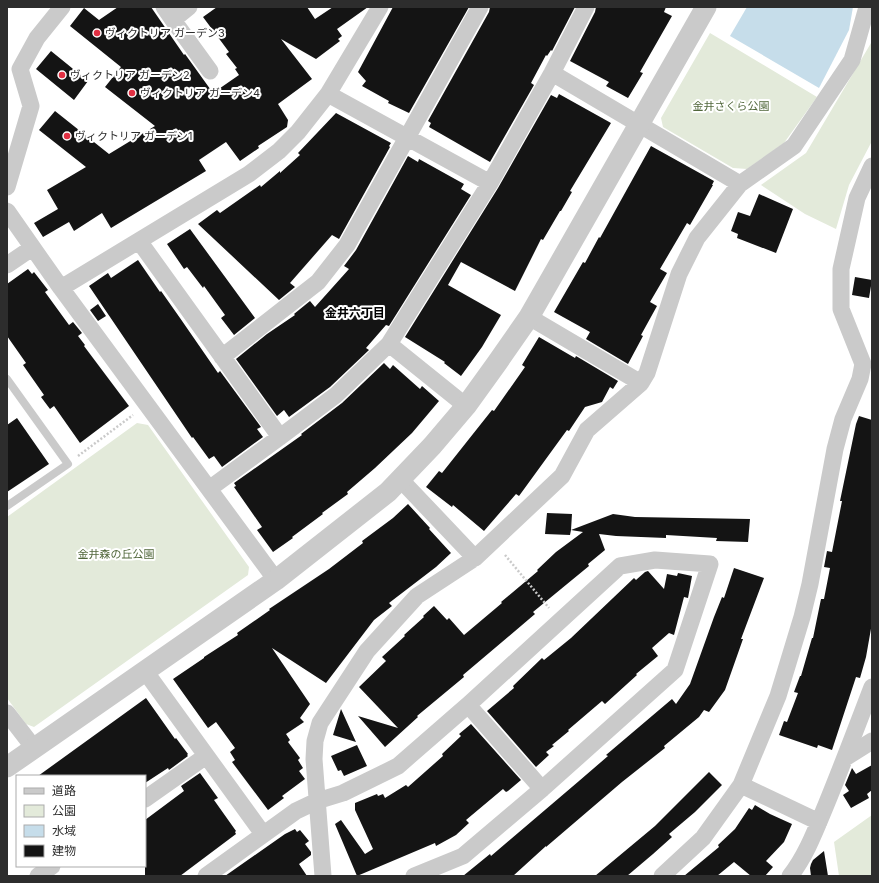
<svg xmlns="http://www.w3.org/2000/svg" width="879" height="883" font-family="Inter,'Noto Sans JP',sans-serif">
	<rect width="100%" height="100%" fill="#fff"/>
	<!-- green -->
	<path fill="#e3eada" d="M710 33 817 97 784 143 747 169 733 168 663 127 661 118Z
		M872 37V141L849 185 836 229 805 214 761 185 806 153 871 43Z
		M137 423 148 425 249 567 248 575 34 727 26 724 7 698V517Z
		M872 815V876H839L834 842Z"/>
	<!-- water -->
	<path fill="#c6ddea" d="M747 7H853L849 30 819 88 730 36Z"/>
	<!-- building -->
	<path fill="#141414" d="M118 7H151L184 55 185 54 213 93 239 75 235 69 237 68 226 54 229 52 203 17 217 7H307L315 19 333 7H368L337 29 342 36 338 39 340 41 316 59 281 39 312 79 278 104 288 120 287 127 258 146 259 148 240 161 226 142 199 160 206 171 111 228 102 213 74 231 69 222 43 237 34 223 58 209 47 190 86 167 39 130 55 111 109 154 155 126 105 87 121 67 70 26 84 8 99 20Z
		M393 7H469L409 113 388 103 389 101 362 86 366 81 358 72Z
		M490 7H575L552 51 551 50 547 56 546 55 531 83 534 85 490 162 429 127 431 123 428 121 489 12Z
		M596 7H666L664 12 672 16 640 72 643 73 628 98 606 86 609 82 570 61 595 12Z
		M51 51 88 81 74 100 36 69Z
		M559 94 611 123 570 191 572 192 561 211H560L543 240 541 239 515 291 461 262 448 285 501 315 482 347 461 376 444 363 445 362 405 337 498 188 551 95 557 98Z
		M336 113 391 143 389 146 390 147 339 239 332 235 290 283 295 287 279 300 198 224 217 210 220 213 260 185 261 187 280 171V173L300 155 298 153Z
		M651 146 714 181 712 185H713L690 225 687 223 660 269 667 273 650 302 657 306 641 335 643 336 628 364 586 339 590 332 554 312 583 262 585 263 599 237 600 238Z
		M408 156 418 162 419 159 464 184 461 189 471 195 389 326 386 325 366 348 369 350 330 387 289 417 284 410 277 416 236 359 267 334 295 315 294 314 310 301 315 307 349 269 344 266 356 250Z
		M759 194 793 209 776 253 737 238 738 234 731 231 738 212 750 216Z
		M190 229 255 318 234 335 221 318 225 315 204 286 203 288 187 267 184 269 167 244Z
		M138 260 160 292 161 291 180 318 218 373 220 371 261 427 257 429 263 437 222 467 214 456 209 459 193 437 192 438 89 286 108 273 111 278Z
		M28 269 32 274 34 272 48 290 45 292 69 325 73 322 82 333 78 336 85 345 84 346 129 406 80 443 54 406 50 409 41 397 44 395 23 365 26 363 7 336V284Z
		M855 277 872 280 869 298 852 295Z
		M98 304 106 316 98 321 90 310Z
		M539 337 575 358 576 356 618 381 613 389 610 387 602 402 585 407 569 431 567 430 519 496 516 494 484 531 453 505 452 507 426 487 439 471 442 473 492 410 494 411 525 367 522 365Z
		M384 363 390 369 393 365 420 389 422 386 439 401 412 433 375 468 347 492 348 494 322 513 323 514 292 537 293 538 273 552 257 530 262 527 234 487 236 486 234 483 302 435 301 434 342 403Z
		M859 416 872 420V623L866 657 860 678 856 677 832 750 818 745 817 748 779 735 784 721 787 722 798 693 794 692 800 676H801L812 638H813L821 599H824L830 568 824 567 827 551 832 552 842 501H840L856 424Z
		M17 418 49 464 7 492V425Z
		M408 504 430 528 429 529 451 553 436 567 389 603 392 606 374 620 326 683 272 648 310 704 300 718 304 722 286 734 290 740 288 742 300 758 298 760 303 768 299 771 305 779 282 796 284 798 268 810 232 762 235 760 230 752 235 748 216 722 208 728 173 679 204 658V657L238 635 237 633 270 610 269 609 329 569 363 543 362 541 393 518Z
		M547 513 572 514 571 530 613 514 635 517 750 519 748 542 716 541 717 538 666 535V538L616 536 599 534 605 550 588 564 589 566 533 612 535 614 463 675 464 677 417 716 418 717 385 747 358 716 398 728 359 687 386 661 382 657 405 636 404 635 424 617 423 616 434 606 447 620 449 618 464 635 502 603 501 602 538 571 537 570 556 552 583 532 571 530 570 535 545 534Z
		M734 568 764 578 741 639H743L725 690 709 712 704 710 699 717 664 746 665 748 622 782 546 847V846L513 876H463L490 854 491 856 579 781 608 756 606 755 672 699 676 704 690 684 714 617 722 597 724 598Z
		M648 571 664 589 667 574 677 576 678 573 692 576 688 598 684 597 674 635 669 633 652 648 658 656 636 674 637 675 605 704 602 701 568 730 569 731 552 745 554 746 546 752 549 755 536 767 487 711 514 688 513 686 542 658 544 660 571 638 634 578 636 580 645 572Z
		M146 698 175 739 176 738 188 754 187 755 188 756 169 770 168 768 145 783V776H38Z
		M341 709 356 742 333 735Z
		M471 724 521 780 508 791 506 792 503 789 466 820 469 823 456 835 436 846 435 843 357 876 335 824 341 820 365 854 373 849 355 810V803L377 794 378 796 383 794 385 798 406 785 408 787 443 756 442 754 461 736 459 734Z
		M357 745 367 766 344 776 341 770 338 771 331 756Z
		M872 765V790L867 794 869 798 851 808 843 795 849 791 845 785 852 768 856 774Z
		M709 772 722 785 695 812 669 834 672 837 653 854 627 876H595L655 826Z
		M200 773 218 798 214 800 236 831 235 832 236 834 180 876H145V820L184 791 181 786Z
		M755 805 770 814 792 824 784 842 766 861 773 867 765 876H751L734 862 717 876H684L719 847 718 845 735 829 749 808 752 810Z
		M295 829 297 832 300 830 309 841 305 844 311 852V855L299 864 307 876H225L285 834Z
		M824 851 828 876H811L810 868 811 864 813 860Z"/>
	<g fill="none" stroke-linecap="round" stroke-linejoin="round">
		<!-- path -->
		<path stroke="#cacaca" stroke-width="2.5" stroke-dasharray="2 2" stroke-linecap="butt" d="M78 456 133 415
			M505 555 549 608"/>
		<!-- service -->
		<path stroke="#cacaca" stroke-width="8" d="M7 379 68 464 7 506"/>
		<!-- minor -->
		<path stroke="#cacaca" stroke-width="17" d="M164 7 173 20 189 7
			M173 20 210 71
			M552 73 740 184
			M328 94 490 183
			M7 187 31 106 20 69 37 38 62 7
			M7 211 61 288 276 580
			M139 241 280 437
			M7 265 32 248
			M61 288 249 174 279 151 298 132 328 94 380 7
			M529 317 641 383
			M389 344 466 406
			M222 357 318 282 347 245 480 7
			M400 479 475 558
			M209 489 280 437 336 395 389 344 490 183 552 73 586 7
			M145 671 263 834
			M468 705 542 789
			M7 713 34 748
			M845 758 872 741
			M741 785 819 822
			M145 799 206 756
			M38 876 52 866
			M206 876 296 811 317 801 343 793 398 766 468 705 620 566 655 560 710 564 675 670 542 789 463 856 414 876
			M323 876 314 759 315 741 320 723 367 651 417 596 475 558 562 476 587 430 641 383 647 373 679 274 697 238 740 184 794 146 852 60 867 7
			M662 876 703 838 741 785 778 696 802 617 810 584 835 449 843 419 860 379 863 364 841 309V269L857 198 872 166
			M790 876C806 856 816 829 826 805 842 766 857 726 872 687"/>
		<!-- tertiary -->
		<path stroke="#cacaca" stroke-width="21" d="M7 767 276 580 388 492 432 446 466 406 497 363 529 317 706 7"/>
	</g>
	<!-- markers -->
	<g fill="#e23043" stroke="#fff" stroke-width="1.5">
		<circle cx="97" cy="33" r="4"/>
		<circle cx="62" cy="75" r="4"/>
		<circle cx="132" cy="93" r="4"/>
		<circle cx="67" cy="136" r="4"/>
	</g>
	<g text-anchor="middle" stroke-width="4" stroke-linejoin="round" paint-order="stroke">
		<!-- poi labels -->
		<g font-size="11" fill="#2d2d2d" stroke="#fff" text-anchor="start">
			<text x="105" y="37">ヴィクトリア ガーデン3</text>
			<text x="70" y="79">ヴィクトリア ガーデン2</text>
			<text x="140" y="97">ヴィクトリア ガーデン4</text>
			<text x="75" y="140">ヴィクトリア ガーデン1</text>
		</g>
		<!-- park labels -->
		<g font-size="11" fill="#51673b" stroke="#fff">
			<text x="731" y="110">金井さくら公園</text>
			<text x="116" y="558">金井森の丘公園</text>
		</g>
		<!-- neighbourhood labels -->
		<g font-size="12" font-weight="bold" fill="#000" stroke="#fff">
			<text x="355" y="317">金井六丁目</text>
		</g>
	</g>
	<!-- border -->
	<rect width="879" height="883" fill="none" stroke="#2d2d2d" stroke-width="16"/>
	<!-- legend -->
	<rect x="16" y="775" width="130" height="92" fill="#ffffff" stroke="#ababab"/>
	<rect x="24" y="788" width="20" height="6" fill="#cacaca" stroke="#ababab"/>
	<text x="52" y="795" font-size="12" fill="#2d2d2d">道路</text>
	<rect x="24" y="805" width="20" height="12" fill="#e3eada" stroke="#ababab"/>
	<text x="52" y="815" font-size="12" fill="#2d2d2d">公園</text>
	<rect x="24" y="825" width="20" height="12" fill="#c6ddea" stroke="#ababab"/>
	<text x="52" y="835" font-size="12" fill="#2d2d2d">水域</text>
	<rect x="24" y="845" width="20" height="12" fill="#141414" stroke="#ababab"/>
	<text x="52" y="855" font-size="12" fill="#2d2d2d">建物</text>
</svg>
